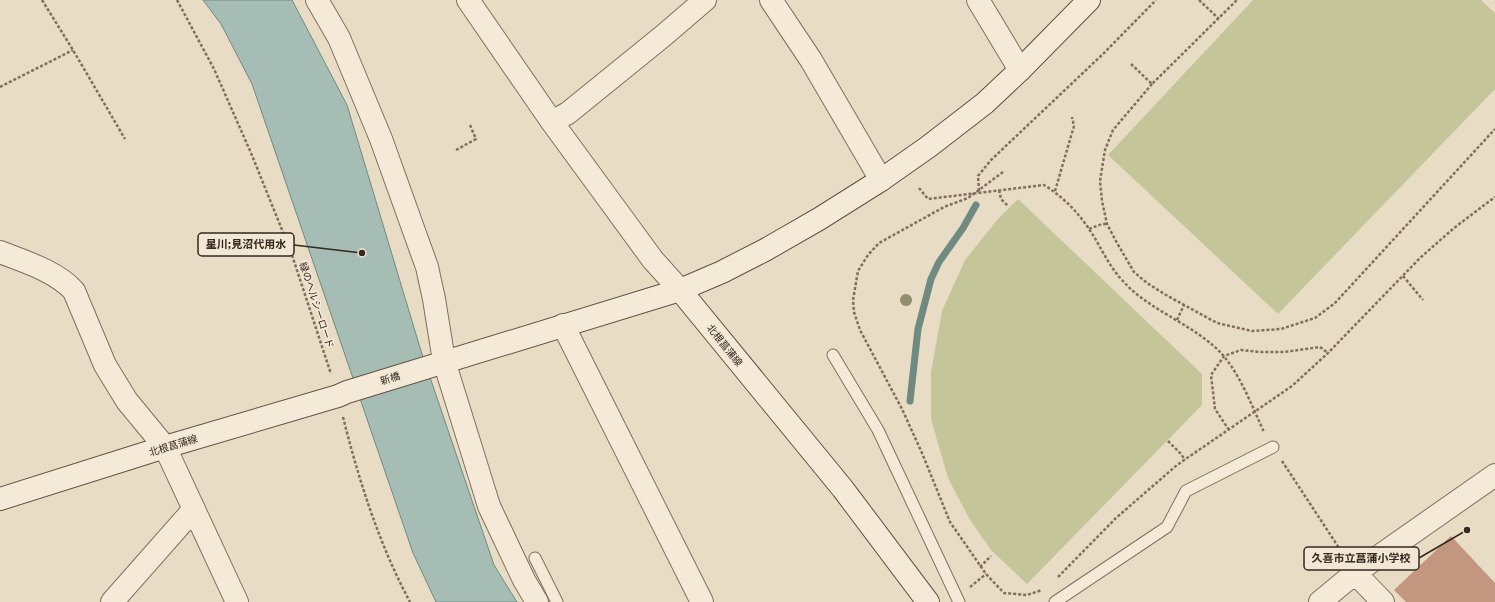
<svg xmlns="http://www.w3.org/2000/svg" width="1495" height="602" font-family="'IBM Plex Serif','Noto Sans JP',serif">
	<rect width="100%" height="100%" fill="#e9dcc5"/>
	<!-- green -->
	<path fill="#c4c69a" d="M1253 0H1481L1495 13V89L1278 314 1108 155Z
		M1018 199 1202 374V405L1027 584 991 550 970 520 948 478 931 419V372L942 311 965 260 998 219Z"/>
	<!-- water -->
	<path fill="#a6bdb5" stroke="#6e8a81" d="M203 0H292L347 105 421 351 494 565 517 602H436L413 553 252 84 221 24Z"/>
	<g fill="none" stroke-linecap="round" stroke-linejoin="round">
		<!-- stream -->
		<path stroke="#6e8a81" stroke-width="7" d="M910 401 918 329 931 279 939 262 963 228 976 205"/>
	</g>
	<!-- building -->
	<path fill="#c3977f" d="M1451 536 1495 583V602H1406L1394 590Z"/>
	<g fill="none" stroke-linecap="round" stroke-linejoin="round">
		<!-- lane casing -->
		<g stroke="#826e5d" stroke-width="13">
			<path id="lane" d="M833 355 878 430 959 602
				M535 558 557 602
				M1055 602 1167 527 1186 491 1273 447"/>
		</g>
		<!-- street casing -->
		<g stroke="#826e5d" stroke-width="24">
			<path id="street" d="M317 0 339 38 381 139 427 267 434 299 444 361 489 506 524 580 537 602
				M468 0 552 122 653 260 680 290
				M771 0 811 60 881 180
				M978 0 1020 70
				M552 122 568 113 663 36 705 0
				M0 252C25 262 56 271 74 291L105 365 127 401 165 447 237 602
				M563 325 702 602
				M1355 573 1383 602
				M112 602 194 509
				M1320 602 1355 573 1495 475"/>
		</g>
		<!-- secondary casing -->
		<g stroke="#645040" stroke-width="24">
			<path id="secondary" d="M680 290 843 489 928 602
				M0 499 165 447 338 396 347 392 680 290 722 272 765 250 819 219 881 180 928 147 985 103 1020 70 1089 0"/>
		</g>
		<!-- path -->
		<path stroke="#826e5d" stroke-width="2.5" stroke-dasharray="3 2" stroke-linecap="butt" d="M42 0 73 50 125 139
			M177 0 214 69 251 153 291 252 331 374
			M1199 0 1219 19
			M1131 64 1152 84 1237 0
			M1152 84 1113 130 1105 150 1100 181 1102 201 1107 224 1117 243 1134 272 1147 283 1166 295 1217 323 1252 331 1281 329 1315 318 1335 303 1495 129
			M0 87 73 50
			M456 150 476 139 470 125
			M1003 172 968 198 944 207 879 243 868 255 858 271 853 300 854 312 860 330 902 409 922 453 950 522 986 574 1004 593 1027 595 1042 590
			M919 188 928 199 1044 185C1062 196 1077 211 1089 229 1100 245 1108 265 1122 280 1148 310 1189 322 1218 350 1238 369 1252 406 1264 432
			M999 190 1001 199 1008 206
			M979 191 978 176 991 160 1104 53 1156 0
			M1055 191 1074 126 1072 117
			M1089 229 1102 224H1107
			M1403 276 1423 300
			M1177 320 1184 305
			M343 417C359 481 379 544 410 602
			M1229 430 1215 409 1211 375 1224 356 1241 350 1259 352H1284L1320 347 1328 353
			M1168 441 1181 454 1185 460
			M1282 461 1343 554
			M980 567 991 556
			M1058 577 1116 518 1177 465 1292 386 1328 353 1420 258 1454 228 1495 197
			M970 587 986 574"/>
		<!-- lane -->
		<use href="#lane" stroke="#f5ead8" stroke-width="11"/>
		<!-- street -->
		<use href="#street" stroke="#f5ead8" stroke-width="22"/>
		<!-- secondary -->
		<use href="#secondary" stroke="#f5ead8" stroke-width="22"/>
	</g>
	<!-- trees -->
	<circle fill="#908e6f" cx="906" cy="300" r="6"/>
	<g text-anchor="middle" stroke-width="3.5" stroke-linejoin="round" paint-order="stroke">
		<!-- street labels -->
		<g font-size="10" fill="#342820" stroke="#f2e7d4">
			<text transform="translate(317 305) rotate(72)" y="4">緑のヘルシーロード</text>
			<text transform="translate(725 345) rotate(51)" y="4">北根菖蒲線</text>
			<text transform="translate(390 378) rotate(-17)" y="4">新橋</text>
			<text transform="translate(173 445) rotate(-17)" y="4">北根菖蒲線</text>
		</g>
	</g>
	<!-- callouts -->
	<path fill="none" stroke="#342820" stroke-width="1.5" d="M362 253L294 245M1467 530L1419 558"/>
	<g fill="#342820" stroke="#f2e7d4" stroke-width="1.5">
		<circle cx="362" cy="253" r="4"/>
		<circle cx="1467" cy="530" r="4"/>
	</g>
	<g fill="#f2e7d4" stroke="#342820" stroke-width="1.5">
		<rect x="198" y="233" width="96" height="23" rx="4"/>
		<rect x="1304" y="547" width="115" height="23" rx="4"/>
	</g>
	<g font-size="11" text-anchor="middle" font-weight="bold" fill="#342820">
		<text x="246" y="248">星川;見沼代用水</text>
		<text x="1361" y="562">久喜市立菖蒲小学校</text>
	</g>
</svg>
